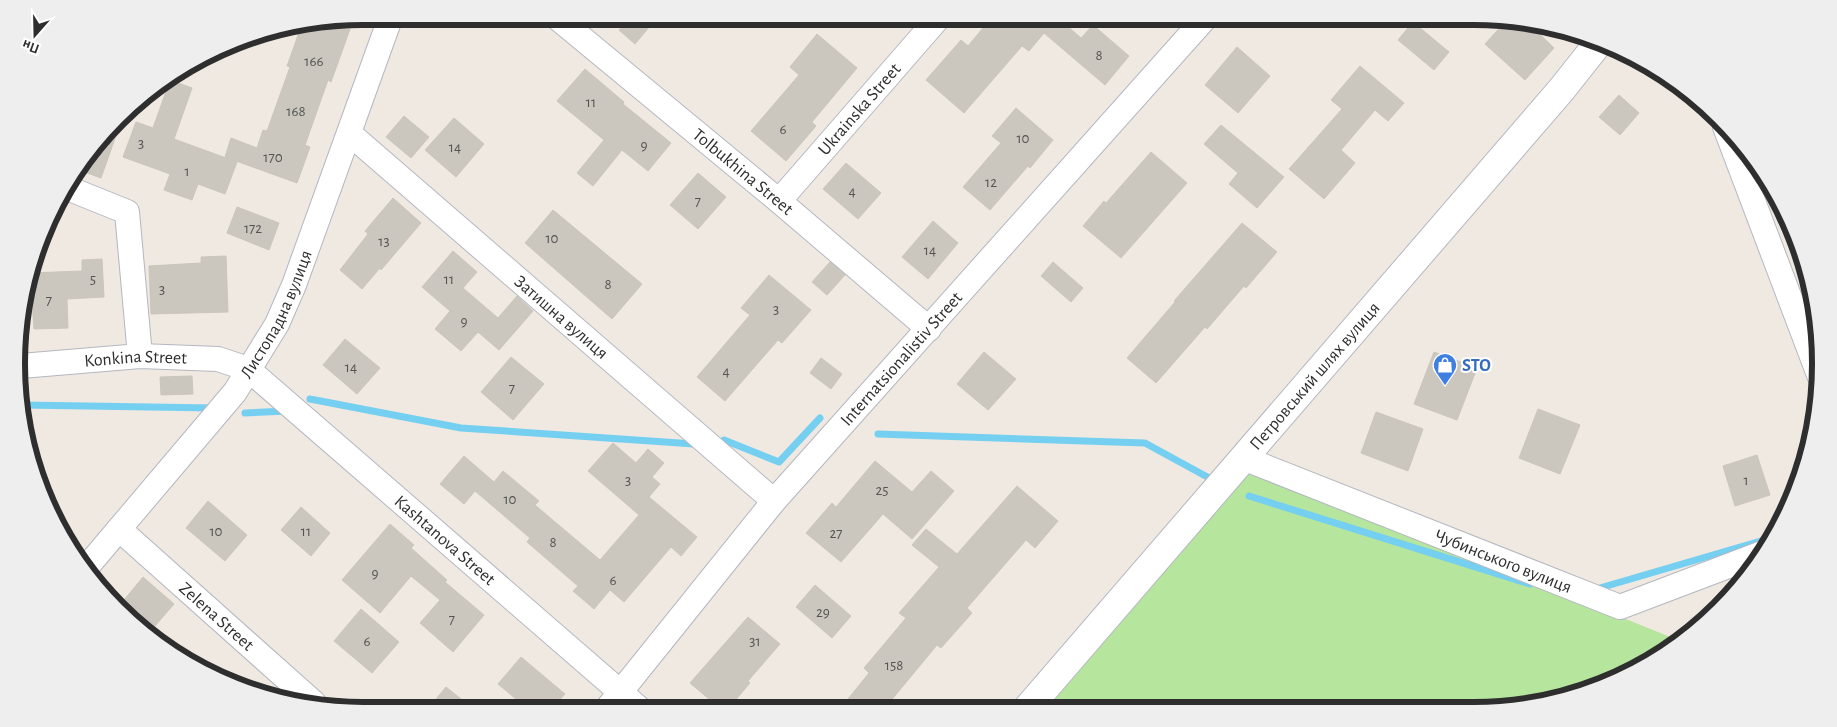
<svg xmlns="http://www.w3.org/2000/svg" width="1837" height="727" font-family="'Alegreya Sans',sans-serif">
	<rect width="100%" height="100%" fill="#efe9e1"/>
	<!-- green -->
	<path fill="#b6e59e" d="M1249 468 1673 638 1675 643 1627 675 1519 708 1042 709Z"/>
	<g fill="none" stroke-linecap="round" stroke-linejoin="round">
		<!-- stream -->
		<path stroke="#75cff0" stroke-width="7" d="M310 399 461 428 694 444
			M22 405 214 408
			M245 413 287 411
			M878 434 1145 443 1211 479
			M724 440 779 462 820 418
			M1249 496 1530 584
			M1593 590 1771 538"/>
	</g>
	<!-- building -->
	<path fill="#cbc7bf" stroke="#cbc5ba" d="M631 16H639L650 26 635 44 619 30Z
		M993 16H1059L1058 18 1081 38 1093 25 1129 56 1105 85 1044 33 1029 51 1022 46 964 113 926 80 961 40 968 46Z
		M354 18 331 82 328 80 305 145 310 147 297 183 225 157 231 138 257 148 263 130 267 131 290 67 287 66 301 27Z
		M1413 22 1449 52 1434 70 1398 40Z
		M1505 22 1530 25 1554 48 1525 80 1485 44Z
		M817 34 857 68 812 122 816 126 786 161 751 131 799 75 790 67Z
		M1237 47 1270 76 1238 113 1205 85Z
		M1360 66 1404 103 1388 121 1375 110 1341 150 1355 163 1324 199 1289 169 1342 109 1331 100Z
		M585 69 624 102 623 104 671 143 648 171 622 150 593 186 577 173 604 140 557 101Z
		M170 80 192 88 174 139 237 162 225 194 198 184 192 200 164 190 170 174 123 157 136 122 153 128Z
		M1619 95 1639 113 1620 135 1599 117Z
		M1016 108 1053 140 1030 168 1028 166 990 210 963 187 1001 143 992 136Z
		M404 116 429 137 411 158 386 137Z
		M454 118 484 144 456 177 425 150Z
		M118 123 120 124 101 178 79 170Z
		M1221 125 1284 177 1257 208 1229 184 1238 173 1204 144Z
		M1151 152 1187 183 1121 258 1083 226 1104 201 1106 203Z
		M846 163 881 193 858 219 823 189Z
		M698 173 726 197 698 229 670 205Z
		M393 198 421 223 381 270 380 268 362 289 340 270 368 234 365 231Z
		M237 207 279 223 269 250 227 233Z
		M553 210 642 284 612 319 525 243Z
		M933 221 958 243 928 279 902 257Z
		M1242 223 1277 252 1246 288 1244 286 1207 329 1205 327 1156 383 1127 358 1175 302 1174 301Z
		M453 251 477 272 463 288 498 318 517 296 533 311 499 350 478 332 461 351 435 329 450 311 422 287Z
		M226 256 228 312 151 314 149 266 201 263V257Z
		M102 259 104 297 67 299 68 328 34 329 30 273 82 271V260Z
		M830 262 845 275 827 295 812 282Z
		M1053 262 1083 288 1071 302 1041 276Z
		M769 275 811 310 782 343 778 340 725 401 697 377 750 315 741 308Z
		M345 339 380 368 357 394 323 365Z
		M984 352 1016 379 988 410 957 384Z
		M1434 352 1477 368 1457 420 1414 404Z
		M511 357 544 384 513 420 481 392Z
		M821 358 842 374 831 389 810 373Z
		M192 376 193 394 161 395 160 377Z
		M1538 409 1580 425 1560 474 1519 458Z
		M1376 412 1423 429 1408 471 1361 453Z
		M613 443 636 463 648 449 664 463 652 477 660 484 649 497 697 537 681 556 671 547 624 602 610 590 594 609 573 591 578 586 527 542 530 538 475 491 464 504 440 484 464 456 494 482 503 471 539 501 535 505 600 560 639 515 588 471Z
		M1757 455 1770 495 1735 506 1723 466Z
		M875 461 912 492 931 471 954 491 912 539 883 514 841 562 806 533 832 503 836 507Z
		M1017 486 1058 521 1035 548 1026 540 967 608 972 613 941 648 937 645 884 709 839 710 869 673 864 668 906 618 899 613 939 567 912 545 926 529 957 554Z
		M208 501 247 535 225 561 186 528Z
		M301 507 330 533 311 556 281 530Z
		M390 524 414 545 411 548 447 580 445 582 484 615 453 652 420 623 440 600 411 576 380 613 342 580Z
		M143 577 174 604 148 634 120 605Z
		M815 585 851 616 832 638 796 607Z
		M361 609 399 642 372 673 334 641Z
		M748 617 780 644 748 681 750 683 727 710H722L690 683Z
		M521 657 565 694 550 710H529L498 684Z
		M446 687 461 699 451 711H426Z"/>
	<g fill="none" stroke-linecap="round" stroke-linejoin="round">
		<!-- street casing -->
		<g stroke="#b4b7c1" stroke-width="26">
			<g id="street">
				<path id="s1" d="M555 16 779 201 929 329"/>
				<path d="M1725 127 1819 375"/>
				<path id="s2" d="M349 133 774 501"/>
				<path d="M65 187 127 212 140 356"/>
				<path id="s3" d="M779 201 940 16"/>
				<path id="s4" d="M21 366 140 356 218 359 248 369 641 710"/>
				<path id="s5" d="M1243 458 1620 607 1765 552"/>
				<path id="s6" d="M119 529 314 703"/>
				<path id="s7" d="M86 568 235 392 277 324 294 285 391 16"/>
				<path id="s8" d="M606 710 774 501 1207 16"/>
			</g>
		</g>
		<!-- secondary casing -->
		<g stroke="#b4b7c1" stroke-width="30">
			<g id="secondary">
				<path id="s9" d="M1027 709 1562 89 1600 41"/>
			</g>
		</g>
		<!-- street -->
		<use href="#street" stroke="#fff" stroke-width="24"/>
		<!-- secondary -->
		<use href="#secondary" stroke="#fff" stroke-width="28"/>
	</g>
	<!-- icons -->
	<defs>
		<g id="shop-pin" transform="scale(1.25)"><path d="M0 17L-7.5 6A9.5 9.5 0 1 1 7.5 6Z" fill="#3f7fe0" stroke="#fff"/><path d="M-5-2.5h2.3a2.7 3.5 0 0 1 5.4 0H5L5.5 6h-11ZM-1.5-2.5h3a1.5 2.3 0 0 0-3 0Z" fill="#fff"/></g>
	</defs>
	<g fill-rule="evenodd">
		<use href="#shop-pin" x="1445" y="365"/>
	</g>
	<g text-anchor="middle" stroke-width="4" stroke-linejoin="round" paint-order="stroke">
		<!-- number labels -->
		<g font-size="15" fill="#555452">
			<text x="1099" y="60">8</text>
			<text x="314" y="66">166</text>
			<text x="591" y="107">11</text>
			<text x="296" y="116">168</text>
			<text x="783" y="134">6</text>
			<text x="1023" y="143">10</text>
			<text x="141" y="148">3</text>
			<text x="644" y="150">9</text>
			<text x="455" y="152">14</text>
			<text x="273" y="162">170</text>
			<text x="187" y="176">1</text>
			<text x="991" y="187">12</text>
			<text x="852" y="196">4</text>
			<text x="698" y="206">7</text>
			<text x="253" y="233">172</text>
			<text x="552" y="243">10</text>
			<text x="384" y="246">13</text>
			<text x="930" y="255">14</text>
			<text x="93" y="284">5</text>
			<text x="449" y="284">11</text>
			<text x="608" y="289">8</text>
			<text x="162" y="294">3</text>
			<text x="49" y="305">7</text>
			<text x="776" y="314">3</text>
			<text x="464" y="326">9</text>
			<text x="351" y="372">14</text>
			<text x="726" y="376">4</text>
			<text x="512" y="393">7</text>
			<text x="628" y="485">3</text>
			<text x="1746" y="485">1</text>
			<text x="882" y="495">25</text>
			<text x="510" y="504">10</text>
			<text x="216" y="536">10</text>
			<text x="306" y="536">11</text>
			<text x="836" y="538">27</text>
			<text x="553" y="547">8</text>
			<text x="375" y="578">9</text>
			<text x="613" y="585">6</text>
			<text x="823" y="617">29</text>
			<text x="452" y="624">7</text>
			<text x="367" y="646">6</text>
			<text x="755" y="646">31</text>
			<text x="894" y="670">158</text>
		</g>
		<!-- street labels -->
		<g font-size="18" fill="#2e2e2e" stroke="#fff">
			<text dy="6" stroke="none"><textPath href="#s3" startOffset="122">Ukrainska Street</textPath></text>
			<text dy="6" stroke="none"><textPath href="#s1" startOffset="244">Tolbukhina Street</textPath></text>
			<text dy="6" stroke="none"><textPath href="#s7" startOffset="319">Листопадна вулиця</textPath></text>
			<text dy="6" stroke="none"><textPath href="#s2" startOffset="281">Затишна вулиця</textPath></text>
			<text dy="6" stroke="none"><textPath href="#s8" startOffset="459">Internatsionalistiv Street</textPath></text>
			<text dy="6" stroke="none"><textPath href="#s4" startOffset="115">Konkina Street</textPath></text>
			<text dy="6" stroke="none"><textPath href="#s9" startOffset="440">Петровський шлях вулиця</textPath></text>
			<text dy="6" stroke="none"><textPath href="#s4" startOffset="490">Kashtanova Street</textPath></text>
			<text dy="6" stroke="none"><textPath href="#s5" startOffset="280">Чубинського вулиця</textPath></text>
			<text dy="6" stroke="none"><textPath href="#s6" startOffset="131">Zelena Street</textPath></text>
		</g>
		<!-- shop labels -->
		<g font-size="18" font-weight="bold" fill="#366cbe" stroke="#fff" text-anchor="start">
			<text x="1462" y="371">STO</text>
		</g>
	</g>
	<!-- crop -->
	<path d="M0 0H1837V727H0ZM363 25H1474A338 338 0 0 1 1812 363V364A338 338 0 0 1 1474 702H363A338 338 0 0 1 25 364V363A338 338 0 0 1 363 25Z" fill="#eee" fill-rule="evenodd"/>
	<path fill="none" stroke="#2e2e2e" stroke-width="6" d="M363 25H1474A338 338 0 0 1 1812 363V364A338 338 0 0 1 1474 702H363A338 338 0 0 1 25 364V363A338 338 0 0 1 363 25Z"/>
	<!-- north arrow -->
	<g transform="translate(35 35) rotate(200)" stroke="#ffffff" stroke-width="4" paint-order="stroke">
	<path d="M0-4L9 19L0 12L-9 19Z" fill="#2e2e2e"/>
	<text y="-8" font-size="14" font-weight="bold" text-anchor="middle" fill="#2e2e2e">Пн</text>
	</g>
</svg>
